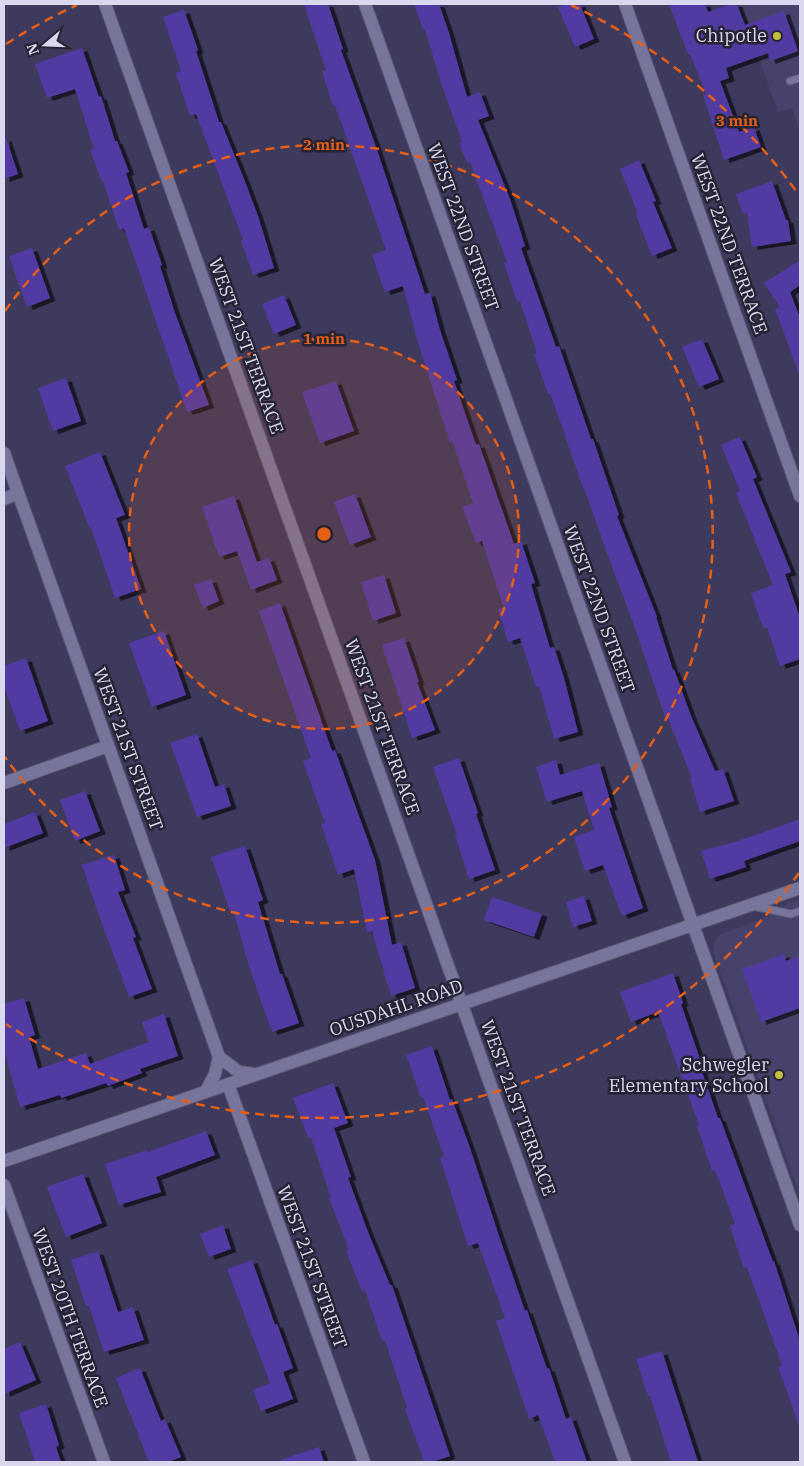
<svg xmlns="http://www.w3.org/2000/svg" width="804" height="1466" font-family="'IBM Plex Serif',serif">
	<defs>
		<filter id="shadow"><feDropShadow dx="5.5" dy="3" stdDeviation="0" flood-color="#0009"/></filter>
	</defs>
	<rect width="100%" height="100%" fill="#3e3a5d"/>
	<!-- built -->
	<path fill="#47426c" d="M740 4H800V131L792 108 778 112Z
		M800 899V1196L714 954 713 948 715 942 720 934 763 919 789 903Z"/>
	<!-- building -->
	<path fill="#513aa2" filter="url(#shadow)" d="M304 4H328L343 49 341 50 375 144 425 294 430 293 440 330 457 380 454 381 476 445 479 444 514 544 521 541 535 583 531 584 550 648 554 647 564 678 578 732 554 739 539 686 536 687 520 638 508 642 498 609 504 608 482 541 476 543 462 507 473 503 453 442 450 443 417 339 403 286 385 292 372 255 386 250 335 105 333 106 322 71 326 70Z
		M414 4H439L449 33 467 97 480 92 489 116 478 120 510 199 525 246 521 248 556 347 559 346 591 439H593L609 486 619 515 617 516 657 617H656L673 670 674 669 691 716 715 771 723 769 734 801 700 812 690 779 692 778 668 719 666 720 634 625 603 542 584 488H583L566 438 550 393 548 394 534 354 537 353 520 301 517 302 504 263 507 262 470 162 467 163 459 143 462 142 440 80 425 29 423 30Z
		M565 4H580L594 39 575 47 558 7Z
		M669 4H705L708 12 731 4H737L745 25 784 11 798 51 770 61 768 53 726 68 729 78 720 81 739 132 754 127 761 147 724 160 703 95 706 94 690 54H688Z
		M184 10 198 50 196 51 219 122H221L244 179 258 216 274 268 253 275 241 241 243 240 196 114 190 116 176 73 181 71 163 17Z
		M82 48 99 97 101 96 115 141H117L129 172 126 173 144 229 149 227 162 265 160 266 175 313 209 405 187 412 124 228 119 230 103 181 102 182 90 150 94 149 75 89 47 98 35 64Z
		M6 138 18 174 4 179V139Z
		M639 160 656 201 653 202 672 248 652 256 636 215 638 214 620 169Z
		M772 181 786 220H788L791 241 752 247 747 213 743 214 736 194Z
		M32 248 50 298 27 307 9 256Z
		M800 260V285L790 292 800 318V373L799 374 775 309 780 307 764 283Z
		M284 295 296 325 274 334 262 304Z
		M702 339 719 379 699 387 682 347Z
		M66 378 81 421 53 431 38 388Z
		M336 381 354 431 320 443 302 392Z
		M740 437 757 477 753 479 791 572 785 574 800 618V659L780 666 767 627 763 628 751 593 773 585 736 493 740 491 721 445Z
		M100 452 125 515 116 518 141 589 115 598 91 528 90 529 65 466Z
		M355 494 371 537 350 545 334 502Z
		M234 496 257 562 269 558 277 580 251 590 237 551 219 557 202 507Z
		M384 575 396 613 373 621 361 582Z
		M211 579 219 601 203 608 194 585Z
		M280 603 332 751 335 750 375 860 392 945 401 942 415 988 391 996 372 931 367 932 354 869 338 875 321 824 325 823 303 761 311 758 259 611Z
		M164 631 186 695 152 707 129 643Z
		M404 638 419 682H417L435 730 412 738 382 645Z
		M26 658 48 721 20 731 4 686V666Z
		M197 734 215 787 224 784 231 806 197 817 170 743Z
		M459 758 478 813 476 814 495 870 469 879 455 835H457L433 767Z
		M556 760 560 775 599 763 612 807 609 808 643 908 622 916 603 865 585 871 574 837 594 830 582 791 547 802 536 767Z
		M85 791 100 831 75 841 60 800Z
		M35 812 43 833 4 848V824Z
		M800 819V841L744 861 746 867 710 879 701 851 738 841Z
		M245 846 263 900 258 902 280 974H282L299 1023 272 1032 250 969 233 910 230 911 211 857Z
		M114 855 125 890 118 892 136 937 133 938 152 989 129 997 96 907 82 865Z
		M584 896 592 921 573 927 566 902Z
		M492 897 542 914 534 937 484 920Z
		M784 954 786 961 800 956V1008L761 1022 742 969Z
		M673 973 683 1003 681 1004 700 1059 698 1060 718 1118H720L773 1262 774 1261 800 1341V1425H799L778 1367 782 1365 747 1267 744 1268 730 1226 735 1224 715 1170 712 1171 697 1126 699 1125 658 1012 631 1022 620 992Z
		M24 998 35 1035 29 1037 38 1069 86 1053 90 1064 149 1042 142 1022 164 1014 178 1056 140 1069 142 1073 108 1086 106 1083 61 1098 60 1095 20 1107 4 1050V1004Z
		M432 1046 450 1100 452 1099 470 1148 499 1236 525 1311 527 1310 547 1369 549 1368 566 1419 571 1417 587 1462H555L538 1415 529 1419 496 1321 505 1318 478 1243 468 1246 440 1158 444 1156 423 1097 421 1098 406 1055Z
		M333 1083 348 1123 334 1128 351 1177 348 1178 368 1232 390 1285H392L450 1456 432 1462H424L405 1409 407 1408 385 1340 382 1341 365 1290 362 1291 346 1251 349 1250 329 1198 331 1197 311 1137 308 1138 293 1098Z
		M206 1131 215 1155 156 1177 161 1192 119 1205 105 1164 147 1150 148 1152Z
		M83 1174 102 1223 66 1237 47 1187Z
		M223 1225 231 1249 209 1257 200 1234Z
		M98 1251 118 1312 133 1307 144 1340 104 1352 89 1306H86L71 1260Z
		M252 1260 275 1325 277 1324 293 1368 283 1372 293 1399 261 1411 253 1390 270 1383 227 1269Z
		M20 1342 36 1380 4 1394V1349Z
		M662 1351 698 1462H671L650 1396H648L636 1359Z
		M140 1368 161 1421 165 1419 181 1457 168 1462H149L116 1378Z
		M46 1404 59 1445 56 1447 61 1462H35L19 1413Z
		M319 1447 324 1462H282L281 1460Z"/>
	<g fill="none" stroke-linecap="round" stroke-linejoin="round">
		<!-- service casing -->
		<g stroke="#5b5876" stroke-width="9">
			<path id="service" d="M790 81 800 78
				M753 906 791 914 800 911"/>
		</g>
		<!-- minor casing -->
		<g stroke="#5b5876" stroke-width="14">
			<path id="minor" d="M105 4 625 1462
				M365 4 800 1225
				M625 4 800 496
				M4 453 219 1057 215 1074 206 1091
				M4 499 18 493
				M4 783 108 746
				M219 1057 239 1072 254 1074
				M228 1084 364 1462
				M4 1161 800 888
				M4 1185 104 1462"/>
		</g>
		<!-- service -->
		<use href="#service" stroke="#78759c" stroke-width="7"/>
		<!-- minor -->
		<use href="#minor" stroke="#78759c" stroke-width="12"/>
	</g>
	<!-- distance rings -->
	<circle cx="324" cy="534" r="195" fill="#e75f17" fill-opacity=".12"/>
	<g fill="none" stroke="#e75f17" stroke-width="2.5" stroke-dasharray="9 6">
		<circle cx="324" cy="534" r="195"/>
		<path d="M5 311A389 389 0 1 1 5 757"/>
		<path d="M799 873A584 584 0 0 1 6 1024M6 44A584 584 0 0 1 77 5M571 5A584 584 0 0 1 799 195"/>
	</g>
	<!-- markers -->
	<g fill="#c1be40" stroke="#262434" stroke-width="2">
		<circle cx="777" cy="36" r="5"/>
		<circle cx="779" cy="1075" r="5"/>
	</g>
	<g text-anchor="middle" stroke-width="5" stroke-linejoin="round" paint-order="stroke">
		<!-- poi labels -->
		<g font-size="18" fill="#d9d8ee" stroke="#262434" text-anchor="end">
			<text x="767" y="42">Chipotle</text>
			<text x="769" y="1071">Schwegler<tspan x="769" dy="21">Elementary School</tspan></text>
		</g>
		<!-- street labels -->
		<g font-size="18" fill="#d9d8ee" stroke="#262434">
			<text transform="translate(463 227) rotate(70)" y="6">WEST 22ND STREET</text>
			<text transform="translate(729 244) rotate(70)" y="6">WEST 22ND TERRACE</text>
			<text transform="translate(246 346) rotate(70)" y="6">WEST 21ST TERRACE</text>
			<text transform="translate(599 609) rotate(70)" y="6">WEST 22ND STREET</text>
			<text transform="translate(382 727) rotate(70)" y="6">WEST 21ST TERRACE</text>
			<text transform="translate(128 749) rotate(70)" y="6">WEST 21ST STREET</text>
			<text transform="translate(396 1008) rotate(-19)" y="6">OUSDAHL ROAD</text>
			<text transform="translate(518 1108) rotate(70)" y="6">WEST 21ST TERRACE</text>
			<text transform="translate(312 1267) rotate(70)" y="6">WEST 21ST STREET</text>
			<text transform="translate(70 1318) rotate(70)" y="6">WEST 20TH TERRACE</text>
		</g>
	</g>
	<circle cx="324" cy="534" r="8" fill="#e75f17" stroke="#262434" stroke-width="2.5"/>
	<g font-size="15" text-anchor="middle" font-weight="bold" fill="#e75f17" stroke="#262434" stroke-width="5" stroke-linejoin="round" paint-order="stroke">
		<text x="737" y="126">3 min</text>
		<text x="324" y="150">2 min</text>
		<text x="324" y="344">1 min</text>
	</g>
	<!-- border -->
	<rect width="804" height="1466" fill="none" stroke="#d9d8ee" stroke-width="10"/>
	<!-- north arrow -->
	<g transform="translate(45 45) rotate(251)" stroke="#262434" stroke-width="4" paint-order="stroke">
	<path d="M0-4L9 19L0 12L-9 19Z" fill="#d9d8ee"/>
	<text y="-8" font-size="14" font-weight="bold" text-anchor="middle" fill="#d9d8ee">N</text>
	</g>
</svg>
